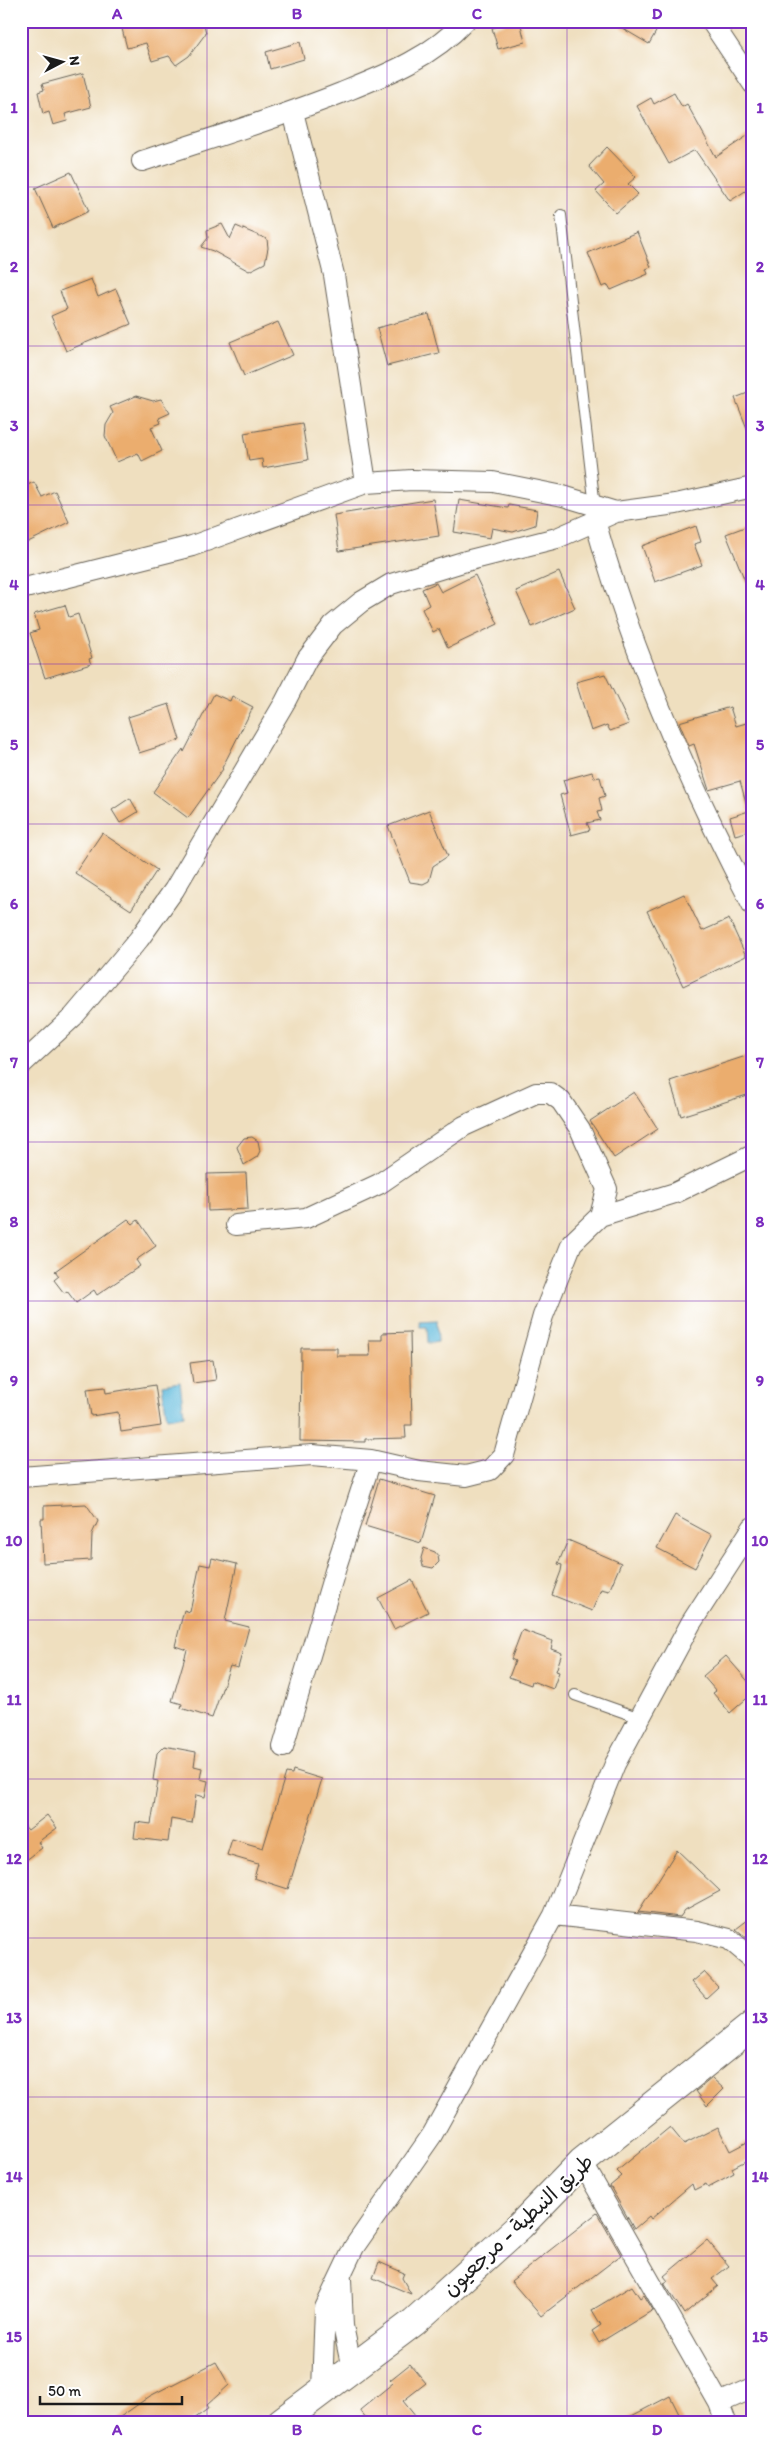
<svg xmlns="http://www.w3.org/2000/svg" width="774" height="2443" font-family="Itim,'Playpen Sans Arabic',sans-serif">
	<rect width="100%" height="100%" fill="#fff"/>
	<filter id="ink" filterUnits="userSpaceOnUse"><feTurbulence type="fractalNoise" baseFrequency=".02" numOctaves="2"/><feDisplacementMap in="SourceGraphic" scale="10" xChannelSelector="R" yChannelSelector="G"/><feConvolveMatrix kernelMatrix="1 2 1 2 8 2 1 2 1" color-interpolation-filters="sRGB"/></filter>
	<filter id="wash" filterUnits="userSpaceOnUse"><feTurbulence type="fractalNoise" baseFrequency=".0096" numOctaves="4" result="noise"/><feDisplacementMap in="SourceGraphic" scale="20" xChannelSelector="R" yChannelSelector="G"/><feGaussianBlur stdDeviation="1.12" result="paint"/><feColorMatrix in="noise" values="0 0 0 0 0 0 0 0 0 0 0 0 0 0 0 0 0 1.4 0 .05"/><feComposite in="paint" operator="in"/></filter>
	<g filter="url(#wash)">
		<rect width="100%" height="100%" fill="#efdfbf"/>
		<!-- water -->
		<path fill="#5ebadc" stroke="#3d6b7c" d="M437 1320 438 1342 428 1343 427 1327H420L419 1321Z
			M180 1382 184 1415 167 1418 162 1385Z"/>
		<g id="blocks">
			<!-- building -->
			<path fill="#ebad6e" d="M136 21H203L206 33 189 56 176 65 169 56 152 61 146 43 127 48 121 25Z
				M504 21H520L525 42 498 49 492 28 505 24Z
				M610 21H662L649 44Z
				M300 42 304 59 270 69 266 52Z
				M83 73 91 107 65 114 67 121 53 125 49 112 43 114 38 92 44 90 42 84Z
				M674 93 682 107 687 104 716 157 753 132V186L730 201 695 150 669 164 637 106 651 98 654 104Z
				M607 147 636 177 628 184 638 194 616 213 596 191 604 184 589 166Z
				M71 172 89 211 53 228 35 188Z
				M222 224 230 239 236 226 267 239 268 248 265 263 249 271 213 251 201 247 208 238 207 230Z
				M637 232 651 267 646 269 648 274 611 290 608 285 602 287 588 253Z
				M91 279 98 297 116 289 131 324 66 351 51 316 67 309 60 291Z
				M429 314 439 353 387 366 377 328Z
				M278 322 293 355 244 376 230 342Z
				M753 391V441H752L735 398Z
				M136 396 153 401 161 399 170 413 159 418 161 423 151 427 162 451 142 461 138 453 117 462 105 436 106 425 113 413 110 407Z
				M302 423 308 460 263 468 262 459 249 461 244 433Z
				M34 482 42 497 55 491 69 522 26 543 21 533V488Z
				M433 499 439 536 339 551 334 515Z
				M459 500 508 508 509 505 537 510 535 525 513 532 492 528 490 538 454 532Z
				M753 524V598H752L726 534Z
				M696 526 701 542 694 544 702 565 655 582 642 546Z
				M559 572 575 608 532 627 516 591Z
				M475 575 498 624 448 648 439 629 433 632 422 609 429 605 422 589 436 583 441 592Z
				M65 605 69 617 78 614 92 658 89 659 91 664 45 678 30 633 39 630 34 614Z
				M605 674 629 724 610 731 607 725 591 731 576 682Z
				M214 694 230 701 232 696 253 707 222 768 223 769 188 818 153 792 183 749 184 752Z
				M169 704 180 740 139 753 128 717Z
				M730 707 736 726 753 721V830L735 835 730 817 752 810H748L740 781 709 790 694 744 689 746 679 722Z
				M592 772 594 778 600 777 605 796 599 798 602 811 597 812 600 820 587 823 590 830 571 835 560 795 567 793 563 780Z
				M130 798 138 812 120 823 112 810Z
				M429 810 448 856 433 866 429 881 423 884 410 882 388 826Z
				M102 833 157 870 131 910 75 873Z
				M684 894 702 931 729 919 746 956 683 986 647 911Z
				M746 1056 753 1078V1093L681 1116 670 1081Z
				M634 1092 658 1129 614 1158 590 1121Z
				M252 1137 258 1141 260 1151 257 1157 244 1165 237 1147 244 1138Z
				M246 1173 248 1209 208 1211 207 1174Z
				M128 1219 133 1224 138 1220 156 1246 136 1260 140 1266 97 1295 94 1290 76 1303 67 1291 64 1293 54 1280 59 1276 55 1271Z
				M410 1332 412 1425H405L406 1438 365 1439V1442L300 1441 301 1348H337V1356H370L369 1340H382V1333Z
				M213 1360 216 1380 193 1383 190 1363Z
				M155 1385 161 1426 121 1432 118 1412 91 1416 87 1389 105 1387 106 1393Z
				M379 1479 435 1496 421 1543 365 1526Z
				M86 1504 98 1521 92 1534 91 1560 43 1563 41 1519H44V1506Z
				M675 1515 712 1535 695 1568 657 1548Z
				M568 1540 621 1563 609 1591 601 1589 592 1611 552 1595 561 1571 562 1565 558 1564Z
				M424 1548 435 1552 438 1556 439 1562 433 1568 423 1566 421 1558Z
				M212 1558 237 1564 225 1621 249 1627 238 1668 230 1666 212 1718 181 1708 182 1704 172 1701 187 1650 175 1646 184 1610 190 1612 200 1564 210 1566Z
				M412 1580 428 1612 394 1629 378 1598Z
				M522 1630 553 1641 551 1649 562 1653 556 1671 559 1672 553 1689 532 1681 531 1685 509 1677 515 1661 511 1659Z
				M726 1656 753 1687V1693L730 1713 713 1693 716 1691 703 1676Z
				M164 1746 196 1752 194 1766 202 1768 200 1779 208 1781 205 1797 196 1795 192 1823 171 1819 168 1842 134 1838 136 1822 151 1824 158 1781 153 1780 157 1753Z
				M293 1770 322 1779 288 1889 254 1878 258 1864 227 1855 232 1839 263 1848 286 1773 292 1774Z
				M47 1815 57 1828 38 1842 42 1848 21 1864V1822L28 1830Z
				M677 1850 720 1891 685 1910 680 1917 638 1912Z
				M753 1916V1943L736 1929Z
				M704 1972 718 1987 706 1998 692 1982Z
				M712 2078 724 2089 707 2106 696 2091Z
				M670 2127 684 2144 718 2127 730 2151 753 2139V2157L732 2168 734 2173 708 2187 706 2184 694 2190 692 2184 651 2219 649 2216 634 2229 610 2186 622 2176 617 2171Z
				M597 2213 621 2255 541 2316 511 2281Z
				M707 2240 729 2266 712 2279 718 2286 684 2314 664 2283 668 2281 664 2276Z
				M379 2262 404 2273 402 2278 411 2294 373 2278Z
				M632 2286 640 2298 644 2295 653 2310 599 2343 592 2331 601 2325 592 2310Z
				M216 2362 229 2385 207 2405 209 2408 190 2422H113L150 2396Z
				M410 2364 426 2383 403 2401 420 2422H369L360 2410 393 2383 390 2380Z
				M670 2396 683 2422H620Z"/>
		</g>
	</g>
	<g filter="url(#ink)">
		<use href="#blocks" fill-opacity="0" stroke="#666055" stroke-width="1"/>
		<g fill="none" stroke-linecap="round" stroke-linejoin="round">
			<!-- lane casing -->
			<g stroke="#666055" stroke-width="12">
				<path id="lane" d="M561 215 595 507
					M575 1695 640 1718"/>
			</g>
			<!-- street casing -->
			<g stroke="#666055" stroke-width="22">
				<path id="street" d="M711 21 753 84
					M293 112 334 275 366 483
					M142 161C209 139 276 119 341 93 386 75 431 58 465 21
					M595 521C633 656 688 782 753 906
					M21 589 192 546 366 483 412 480 493 482 563 496 616 512 676 504 753 487
					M21 1065 73 1017 139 939 174 890 285 702 307 659 333 625 361 602 391 584 466 561 557 538 616 512
					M236 1225 306 1218 379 1184 464 1126 536 1093H550L561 1101 580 1129 607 1189 600 1216
					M21 1477 312 1455 371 1460 419 1471 466 1476 490 1470 504 1455 543 1316 572 1243 600 1216 675 1193 753 1155
					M283 1747 337 1564 371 1460
					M554 1915 697 1931 729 1939 753 1959
					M582 2162 719 2403 726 2422
					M341 2279 343 2326 352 2369
					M322 2390 325 2308 354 2247 432 2135 554 1915 615 1764 691 1623 753 1527
					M719 2403 753 2388"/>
			</g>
			<!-- secondary casing -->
			<g stroke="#666055" stroke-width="30">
				<path id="secondary" d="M281 2422 414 2322 520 2226 582 2162 753 2025"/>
			</g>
			<!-- lane -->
			<use href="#lane" stroke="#fff" stroke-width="10"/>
			<!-- street -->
			<use href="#street" stroke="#fff" stroke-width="20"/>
			<!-- secondary -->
			<use href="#secondary" stroke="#fff" stroke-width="28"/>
		</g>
	</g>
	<!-- grid -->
	<path fill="none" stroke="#7b2cbf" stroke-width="1" stroke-opacity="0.55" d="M207 21V2422M387 21V2422M567 21V2422M21 187H753M21 346H753M21 505H753M21 664H753M21 824H753M21 983H753M21 1142H753M21 1301H753M21 1460H753M21 1620H753M21 1779H753M21 1938H753M21 2097H753M21 2256H753"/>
	<g text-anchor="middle" stroke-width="4" stroke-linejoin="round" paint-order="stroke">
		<!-- street labels -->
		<g font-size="21" fill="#1c1c1c" stroke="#fff">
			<text transform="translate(518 2225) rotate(-43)" y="7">طريق النبطية - مرجعيون</text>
		</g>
	</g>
	<!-- margin -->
	<rect width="774" height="2443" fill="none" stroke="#fff" stroke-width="55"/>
	<!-- north arrow -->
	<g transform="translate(62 62) rotate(84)" stroke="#ffffff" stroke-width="4" paint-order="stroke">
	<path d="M0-4L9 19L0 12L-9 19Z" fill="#1c1c1c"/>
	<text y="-8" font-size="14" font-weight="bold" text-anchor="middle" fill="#1c1c1c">N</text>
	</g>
	<!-- scale -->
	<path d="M40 2396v8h142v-8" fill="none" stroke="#1c1c1c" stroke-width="2.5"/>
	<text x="48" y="2396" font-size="15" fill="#1c1c1c" stroke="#ffffff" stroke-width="4" paint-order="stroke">50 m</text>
	<rect x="28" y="28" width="718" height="2388" fill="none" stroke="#7b2cbf" stroke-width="2"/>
	<g font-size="16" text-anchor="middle" font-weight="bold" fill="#7b2cbf">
		<text x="117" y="19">A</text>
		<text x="297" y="19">B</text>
		<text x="477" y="19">C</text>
		<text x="657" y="19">D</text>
		<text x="14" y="113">1</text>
		<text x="760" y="113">1</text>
		<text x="14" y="272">2</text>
		<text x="760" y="272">2</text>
		<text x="14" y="431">3</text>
		<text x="760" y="431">3</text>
		<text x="14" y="590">4</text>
		<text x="760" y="590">4</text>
		<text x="14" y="750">5</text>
		<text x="760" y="750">5</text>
		<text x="14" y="909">6</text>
		<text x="760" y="909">6</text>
		<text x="14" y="1068">7</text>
		<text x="760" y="1068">7</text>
		<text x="14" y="1227">8</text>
		<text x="760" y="1227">8</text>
		<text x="14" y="1386">9</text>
		<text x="760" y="1386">9</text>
		<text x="14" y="1546">10</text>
		<text x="760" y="1546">10</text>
		<text x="14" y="1705">11</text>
		<text x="760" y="1705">11</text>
		<text x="14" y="1864">12</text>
		<text x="760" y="1864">12</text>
		<text x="14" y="2023">13</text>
		<text x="760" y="2023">13</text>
		<text x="14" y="2182">14</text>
		<text x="760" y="2182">14</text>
		<text x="14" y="2342">15</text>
		<text x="760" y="2342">15</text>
		<text x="117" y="2435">A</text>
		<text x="297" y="2435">B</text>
		<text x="477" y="2435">C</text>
		<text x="657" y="2435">D</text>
	</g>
</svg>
